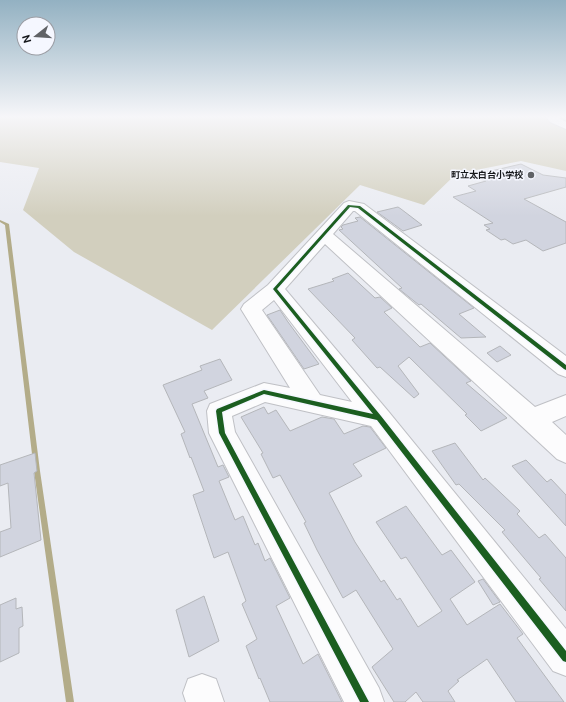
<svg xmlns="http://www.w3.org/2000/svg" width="566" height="702" font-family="Ubuntu,'Noto Sans JP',sans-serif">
	<rect width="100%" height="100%" fill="#eaecf2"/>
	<!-- green -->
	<path fill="#d2cfbe" d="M0 117H566V171L521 161 456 174 424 205 360 185 212 330 74 252 23 210 39 168 0 162Z"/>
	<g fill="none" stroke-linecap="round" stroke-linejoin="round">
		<!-- stream -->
		<path fill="#b3ac89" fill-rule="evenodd" d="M0 220 9 224 40 471 74 702H66L34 471 5 225 0 222Z"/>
	</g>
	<!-- building -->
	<path fill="#d1d4df" stroke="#b4b6ba" d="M521 164 543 175 566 178V187L524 199 566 222V243L543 251 526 240 513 244 505 239 501 240 486 230 490 229 484 225 493 223 453 197 476 191 468 186 486 181 474 175Z
		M398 207 401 209 422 225 403 231 377 212Z
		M360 217 474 308 459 314 486 337 461 338 421 304 419 305 399 289 402 288 339 230 343 229 341 227 343 225 358 221 355 218Z
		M348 273 375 298 380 297 392 308 384 312 420 347 430 343 471 381 466 383 507 418 481 431 465 415 467 414 409 357 398 366 419 394 414 398 380 367 377 368 352 340 355 338 308 289 334 281 332 279Z
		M280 310 288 322 319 364 304 369 267 315Z
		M500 346 511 355 497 362 487 353Z
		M220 359 232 380 204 391 208 398 192 404 218 467 223 465 229 477 219 481 235 520 243 516 255 545 258 543 265 561 270 558 290 598 276 606 303 664 318 654 342 702H270L260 678 259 679 246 646 257 639 242 604 246 601 228 552 214 558 193 495 204 491 191 457 190 458 181 434 185 432 163 385 202 370 200 366Z
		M264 407 268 414 276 410 290 431 322 417 334 419 344 434 363 426 370 427 386 448 353 464 362 476 329 493 355 542 381 582 384 580 397 600 400 598 418 627 442 611 406 557 401 559 376 522 406 506 442 555 451 550 475 582 450 599 467 625 500 604 523 634 517 638 564 702H516L487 659 457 680 459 681 448 691 455 702H423L416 692 405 702H394L372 667 393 649 356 590 343 598 317 550 304 523 306 522 280 475 273 478 261 454 263 453 241 417Z
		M455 443 483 480 485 478 520 511 517 514 539 538 545 534 566 558V611L539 579 541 578 502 532 505 530 459 484 456 485 432 451Z
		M35 453 37 471 34 473 41 540 0 557V532L11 528 8 483 0 486V465Z
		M526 460 547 482 551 479 566 495V526L512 466Z
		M483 579 500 602 493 605 478 581Z
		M204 596 219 641 189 657 176 610Z
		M16 598V609L22 607 23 626 19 628V653L0 662V605Z"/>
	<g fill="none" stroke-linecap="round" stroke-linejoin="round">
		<!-- minor casing -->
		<g stroke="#bfc0c5" stroke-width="2">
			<path id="minor" d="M546 117H557L566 122V129L550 122Z
				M349 201 364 204 566 356V377L558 374 355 211H353L333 234 535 407 566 395V416L552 422 566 435V463L557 459 325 244 285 289 388 411 566 629V676L553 671 371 426 265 402 232 416 235 432 379 688 384 702H344L209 433 207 411 210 404 264 383 290 388 241 309 244 304 268 285 344 203ZM274 300 352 402 320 395 262 310Z
				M202 674 216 679 224 702H186L183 693 188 679Z"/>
		</g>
		<!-- minor -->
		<use href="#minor" fill="#fcfcfd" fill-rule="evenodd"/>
		<!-- cycleway casing -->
		<g stroke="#f5f7ff" stroke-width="3">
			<path id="cycleway" d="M348 205 360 206 566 365V370L564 369 358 208 350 207 277 289 381 416 566 651V662L563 661 377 420 264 394 222 412 225 433 369 702H360L219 433 216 411 217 409 264 390 373 414 273 289Z"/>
		</g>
		<!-- cycleway -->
		<use href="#cycleway" fill="#1b5e20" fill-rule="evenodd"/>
	</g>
	<!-- sky -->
	<linearGradient id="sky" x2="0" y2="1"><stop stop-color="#93b1c2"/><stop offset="0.54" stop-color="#f6f6f9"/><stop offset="1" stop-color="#f6f6f9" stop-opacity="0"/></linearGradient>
	<rect width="566" height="216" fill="url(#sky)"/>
	<!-- markers -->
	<circle fill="#606266" stroke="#f5f7ff" stroke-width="1.5" cx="531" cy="175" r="4"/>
	<g text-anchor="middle" stroke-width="3" stroke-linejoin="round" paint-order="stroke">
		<!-- far-poi labels -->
		<g font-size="9" font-weight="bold" fill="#15171b" stroke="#f5f7ff" text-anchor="end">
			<text x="523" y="178">町立太白台小学校</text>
		</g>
	</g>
	<!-- north arrow -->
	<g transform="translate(36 36) rotate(253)"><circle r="19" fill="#f5f7ff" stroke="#9b9da4"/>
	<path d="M0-3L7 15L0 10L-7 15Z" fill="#606266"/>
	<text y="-6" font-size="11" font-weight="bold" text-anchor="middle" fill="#15171b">N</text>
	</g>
</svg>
